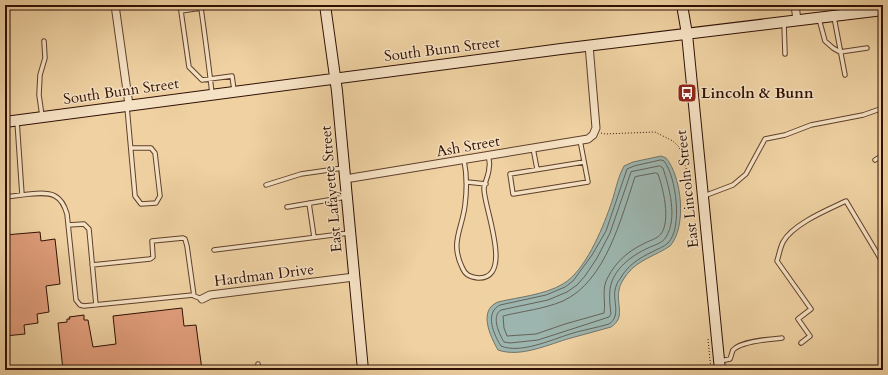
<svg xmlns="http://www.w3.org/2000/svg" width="888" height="375" font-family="Cardo,serif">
	<rect width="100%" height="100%" fill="#efd1a2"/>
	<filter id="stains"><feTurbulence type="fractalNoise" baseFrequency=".005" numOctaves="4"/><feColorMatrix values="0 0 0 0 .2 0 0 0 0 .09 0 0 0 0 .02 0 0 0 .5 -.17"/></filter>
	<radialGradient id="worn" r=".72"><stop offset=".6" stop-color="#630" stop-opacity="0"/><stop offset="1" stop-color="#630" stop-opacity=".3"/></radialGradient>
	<!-- water -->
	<path fill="#9cb5ae" stroke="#70736a" d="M661 156 666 158C682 177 687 227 670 246 657 255 638 260 628 273 624 278 620 284 619 290 616 305 626 317 611 327 598 331 584 334 571 338 549 344 521 358 498 350 490 336 478 310 498 302 519 297 544 295 563 284 585 271 602 230 610 207 615 194 617 179 624 166L633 162Z"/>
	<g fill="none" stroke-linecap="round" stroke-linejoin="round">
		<!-- shore -->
		<path stroke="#666259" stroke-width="1" d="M661 160 664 161C676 176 683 228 668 243 664 247 657 249 652 252 639 258 627 266 620 279 617 282 616 286 615 290 613 302 621 316 609 324 596 328 582 330 570 334 551 340 520 354 501 346 494 335 484 313 500 305L546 295 565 287 573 281 592 255 606 231 627 169 634 166Z
			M660 166 663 168C669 187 678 218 666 237 663 243 654 245 648 248 631 256 613 269 610 289 609 297 610 306 611 314L609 317 538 340 510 343 504 342C499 334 491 316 501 310L548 300 567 292 577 285 585 276 597 258 610 233 631 172Z
			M656 173 658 174C663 188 671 220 661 234 657 239 648 241 643 244 627 252 616 262 608 277 601 289 606 301 604 313L565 324 536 334 507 336 504 328 503 316C523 311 544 309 563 301 606 281 621 218 635 177Z"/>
	</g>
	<!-- building -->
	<path fill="#e09d7b" stroke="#2f1004" d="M40 232 41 241 55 239 60 284 46 286 49 312 37 314 38 323 24 325 25 334 5 336V235Z
		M182 308 184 326 196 325 202 370H63L58 323 67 322V319H70L69 317 84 315V320H88L93 347 116 344 113 316Z"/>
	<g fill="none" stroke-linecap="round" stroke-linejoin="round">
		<!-- lane casing -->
		<g stroke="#5f402c" stroke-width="5.5">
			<path id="lane" d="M834 17 845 75
				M819 19 825 41 833 48 840 52 867 48
				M784 23 785 54
				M212 94C209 65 205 37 201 8L181 11 189 67 202 80 232 76 234 90
				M127 107 135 196 141 204 156 203 160 196 155 153 151 148H131
				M42 116 39 95 40 75 45 58 44 41
				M17 121 22 195
				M580 140 588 182 513 194 510 174 584 162
				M533 148 537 169
				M464 160C467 175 467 189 465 205 462 230 450 242 462 267 465 275 470 277 478 278 515 279 483 206 484 188 485 181 489 175 489 168 490 164 489 159 488 156
				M875 160 883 155
				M467 182 486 184
				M266 185 301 174 343 168
				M704 196 733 185 746 174 765 139 785 135 811 125 863 115 883 108
				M5 197C17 196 44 190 55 196 61 199 65 207 67 214L76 300 80 305 84 306 193 295
				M309 203 314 237
				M287 207 346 197
				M68 225 84 224 89 229 96 305
				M214 250 349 233
				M92 265 150 259 153 257 152 241 183 238 185 239 187 246 194 296 202 299
				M801 343 810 336 798 319 811 309 777 261C779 255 780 248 783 242 793 224 827 210 846 201L883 263
				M720 361 730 359C731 357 732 352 733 350 741 341 770 339 782 338
				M258 364 259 370"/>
		</g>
		<!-- street casing -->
		<g stroke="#5f402c" stroke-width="9">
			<path id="street" d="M115 5 129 105
				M795 5 797 20
				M345 179 588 139 593 135 596 128 589 45
				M202 299 210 295 354 277"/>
		</g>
		<!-- secondary casing -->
		<g stroke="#2f1004" stroke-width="12">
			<path id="secondary" d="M325 5 337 91 363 370
				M682 5 687 34 720 370
				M5 122 561 49 883 10"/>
		</g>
		<!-- path -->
		<path stroke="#2f1004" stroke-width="1" stroke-dasharray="1 2" stroke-linecap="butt" d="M601 133 605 134 655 132 673 141 679 147 684 160 688 176 696 230 698 235
			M708 339 711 370"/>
		<!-- lane -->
		<use href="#lane" stroke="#f5e1c3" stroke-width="3.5"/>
		<!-- street -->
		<use href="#street" stroke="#f5e1c3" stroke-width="7"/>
		<!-- secondary -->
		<use href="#secondary" stroke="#f5e1c3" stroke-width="10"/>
	</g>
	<!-- icons -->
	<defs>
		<g id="bus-square" transform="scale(1)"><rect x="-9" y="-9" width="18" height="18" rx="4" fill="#8f2418" stroke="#f5e1c3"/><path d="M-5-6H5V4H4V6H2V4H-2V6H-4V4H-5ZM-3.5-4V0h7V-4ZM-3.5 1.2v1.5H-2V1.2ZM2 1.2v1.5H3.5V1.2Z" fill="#fff"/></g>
	</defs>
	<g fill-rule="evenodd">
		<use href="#bus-square" x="687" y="93"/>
	</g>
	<g text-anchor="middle" stroke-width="3" stroke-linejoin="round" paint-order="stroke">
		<!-- street labels -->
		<g font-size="15" fill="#2f1004" stroke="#f5e1c3">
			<text transform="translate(442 49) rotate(-7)" y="5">South Bunn Street</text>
			<text transform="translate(121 91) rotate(-8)" y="5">South Bunn Street</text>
			<text transform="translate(468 146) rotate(-10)" y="5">Ash Street</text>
			<text transform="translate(331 189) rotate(-95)" y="5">East Lafayette Street</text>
			<text transform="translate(687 189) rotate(-96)" y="5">East Lincoln Street</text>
			<text transform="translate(264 275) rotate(-7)" y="5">Hardman Drive</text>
		</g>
		<!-- poi labels -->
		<g font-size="15" font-weight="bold" fill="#2f1004" stroke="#f5e1c3" text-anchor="start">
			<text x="701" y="98">Lincoln &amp; Bunn</text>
		</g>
	</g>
	<!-- margin -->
	<rect width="888" height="375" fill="none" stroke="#efd1a2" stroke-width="20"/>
	<rect x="6" y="6" width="876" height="363" fill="none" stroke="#2f1004" stroke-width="2"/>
	<rect x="10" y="10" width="868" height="355" fill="none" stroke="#2f1004"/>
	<rect width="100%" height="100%" filter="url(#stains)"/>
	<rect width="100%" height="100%" fill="url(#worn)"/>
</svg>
